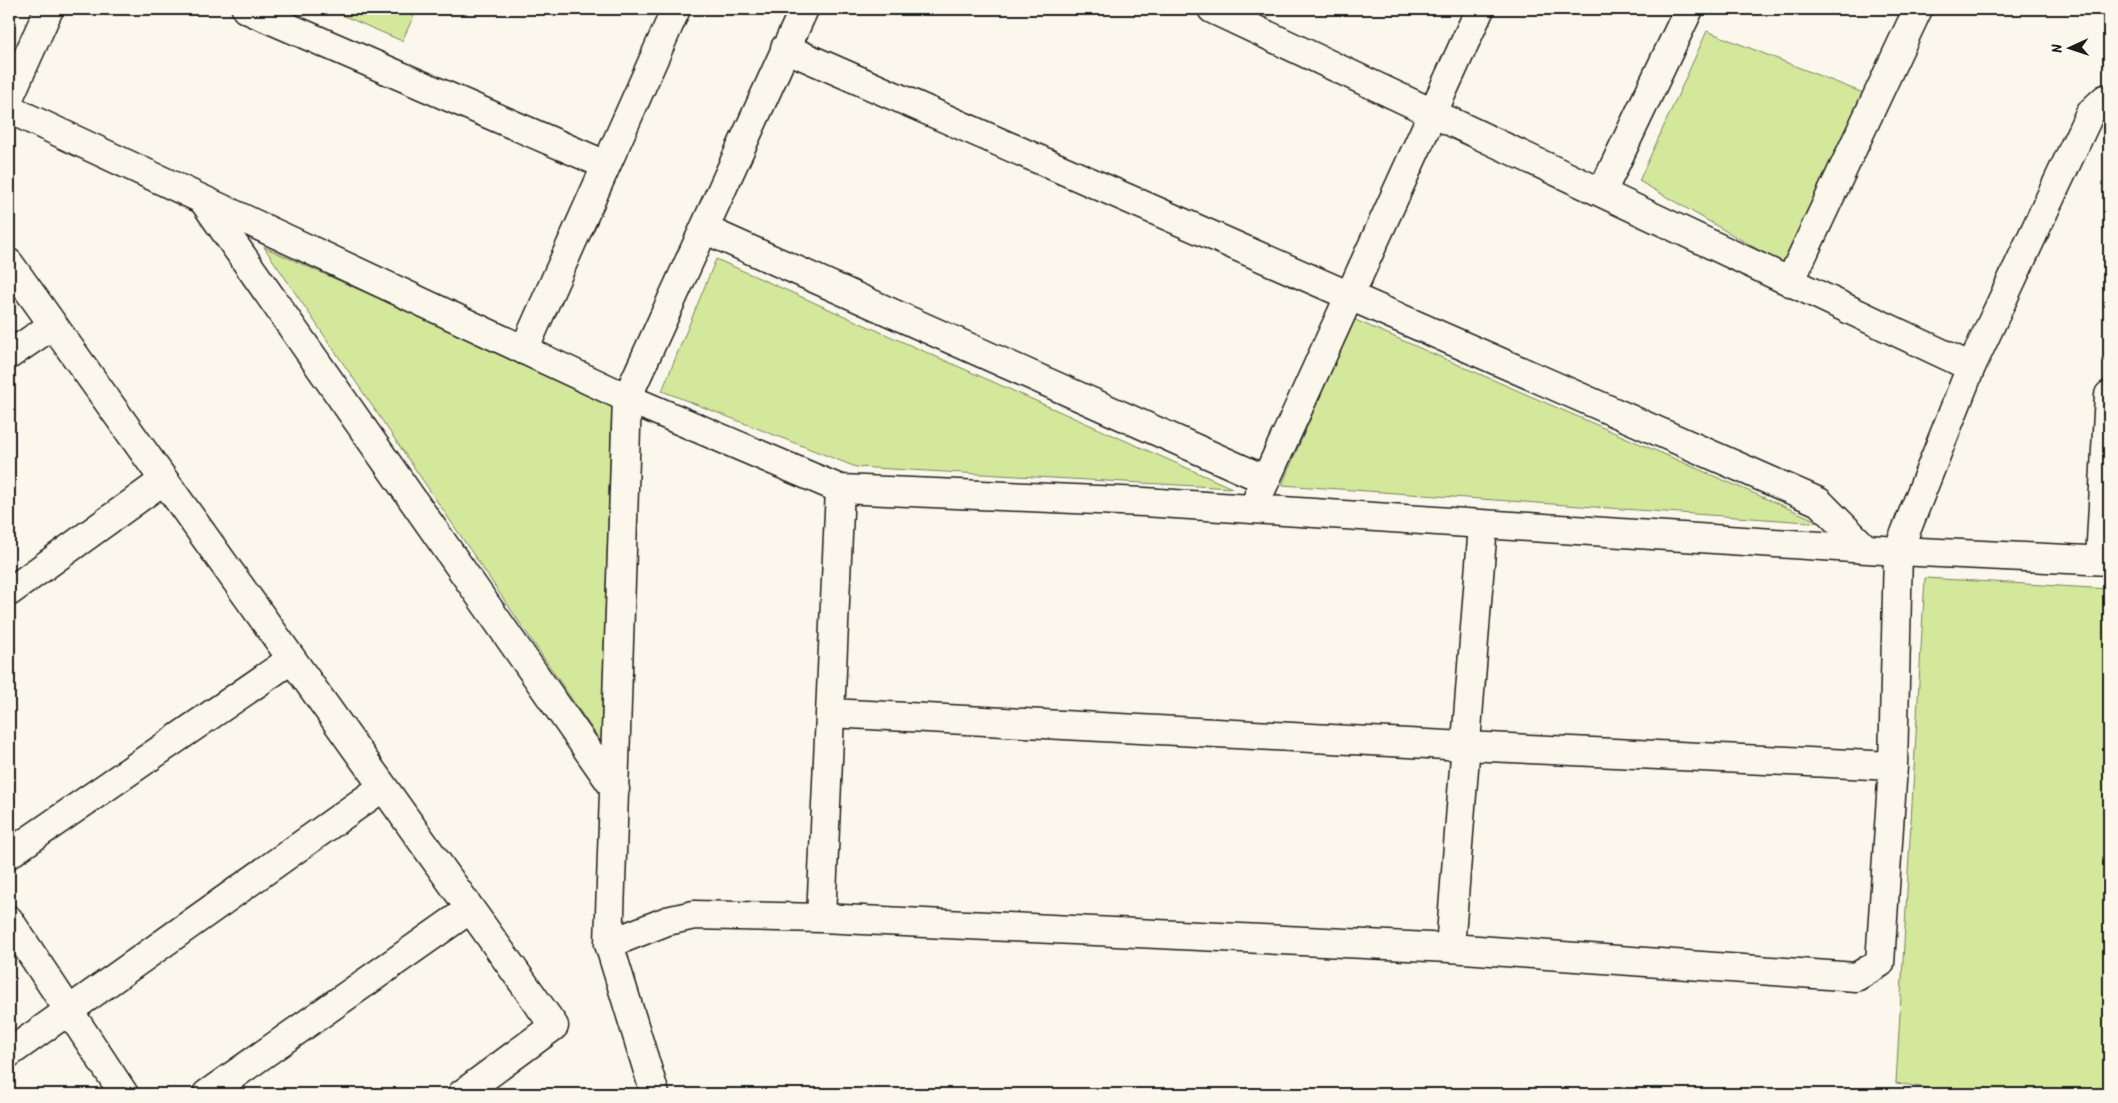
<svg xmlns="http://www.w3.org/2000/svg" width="2118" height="1103" font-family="Kalam,sans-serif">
	<rect width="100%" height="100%" fill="#fbf7ec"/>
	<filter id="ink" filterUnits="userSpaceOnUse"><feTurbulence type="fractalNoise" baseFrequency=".02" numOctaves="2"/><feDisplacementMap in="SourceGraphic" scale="10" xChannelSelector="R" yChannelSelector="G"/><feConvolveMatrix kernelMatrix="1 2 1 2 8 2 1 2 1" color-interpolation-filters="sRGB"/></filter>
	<g filter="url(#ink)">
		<!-- green -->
		<path fill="#d4e89c" stroke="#78825c" d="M328 9H417L402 41Z
			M1707 31 1868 95 1783 264 1639 181Z
			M264 247 612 403 601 742Z
			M716 259 1232 488 856 467 662 391Z
			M1353 319 1822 523 1282 485Z
			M1925 578 2109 589V1094H1964L1896 1083Z"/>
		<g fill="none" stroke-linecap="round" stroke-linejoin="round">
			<!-- street casing -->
			<g stroke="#1c1c1c" stroke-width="31">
				<path id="street" d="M246 9 606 165
					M785 48 1819 502 1865 548
					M9 98 49 9
					M1602 192 1689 9
					M203 200 615 789
					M704 229 1266 480
					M9 263 554 1026 462 1094
					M1790 282 1918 9
					M524 350 676 9
					M9 355 53 325
					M1971 367 2090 113 2105 99 2109 102
					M1258 497 1480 9
					M2100 560 2109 395
					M9 592 164 480
					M830 713 1466 746 1893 766
					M9 854 292 659
					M821 918 840 489
					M9 920 124 1094
					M609 944 667 921 694 915 821 918 1450 948 1856 977 1880 963 1893 766 1898 551 1971 367 1212 9
					M1450 948 1483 525
					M9 1053 383 787
					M207 1094 470 909
					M655 1094 609 944 627 398 804 9"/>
			</g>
			<!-- secondary casing -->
			<g stroke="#1c1c1c" stroke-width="31">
				<path id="secondary" d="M9 109 627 398 840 489 1144 502 1898 551 2109 561"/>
			</g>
			<!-- street -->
			<use href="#street" stroke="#fbf7ec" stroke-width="28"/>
			<!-- secondary -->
			<use href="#secondary" stroke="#fbf7ec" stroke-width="28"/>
		</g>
	</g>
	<!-- margin -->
	<rect width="2118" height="1103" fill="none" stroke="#fbf7ec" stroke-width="30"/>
	<rect x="15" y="15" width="2088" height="1073" fill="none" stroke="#1c1c1c" stroke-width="2" filter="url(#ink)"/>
	<!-- north arrow -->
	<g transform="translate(2070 48) rotate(267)" stroke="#fbf7ec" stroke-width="4" paint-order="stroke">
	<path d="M0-4L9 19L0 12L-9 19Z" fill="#1c1c1c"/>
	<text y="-8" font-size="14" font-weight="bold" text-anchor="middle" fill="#1c1c1c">N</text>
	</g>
</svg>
